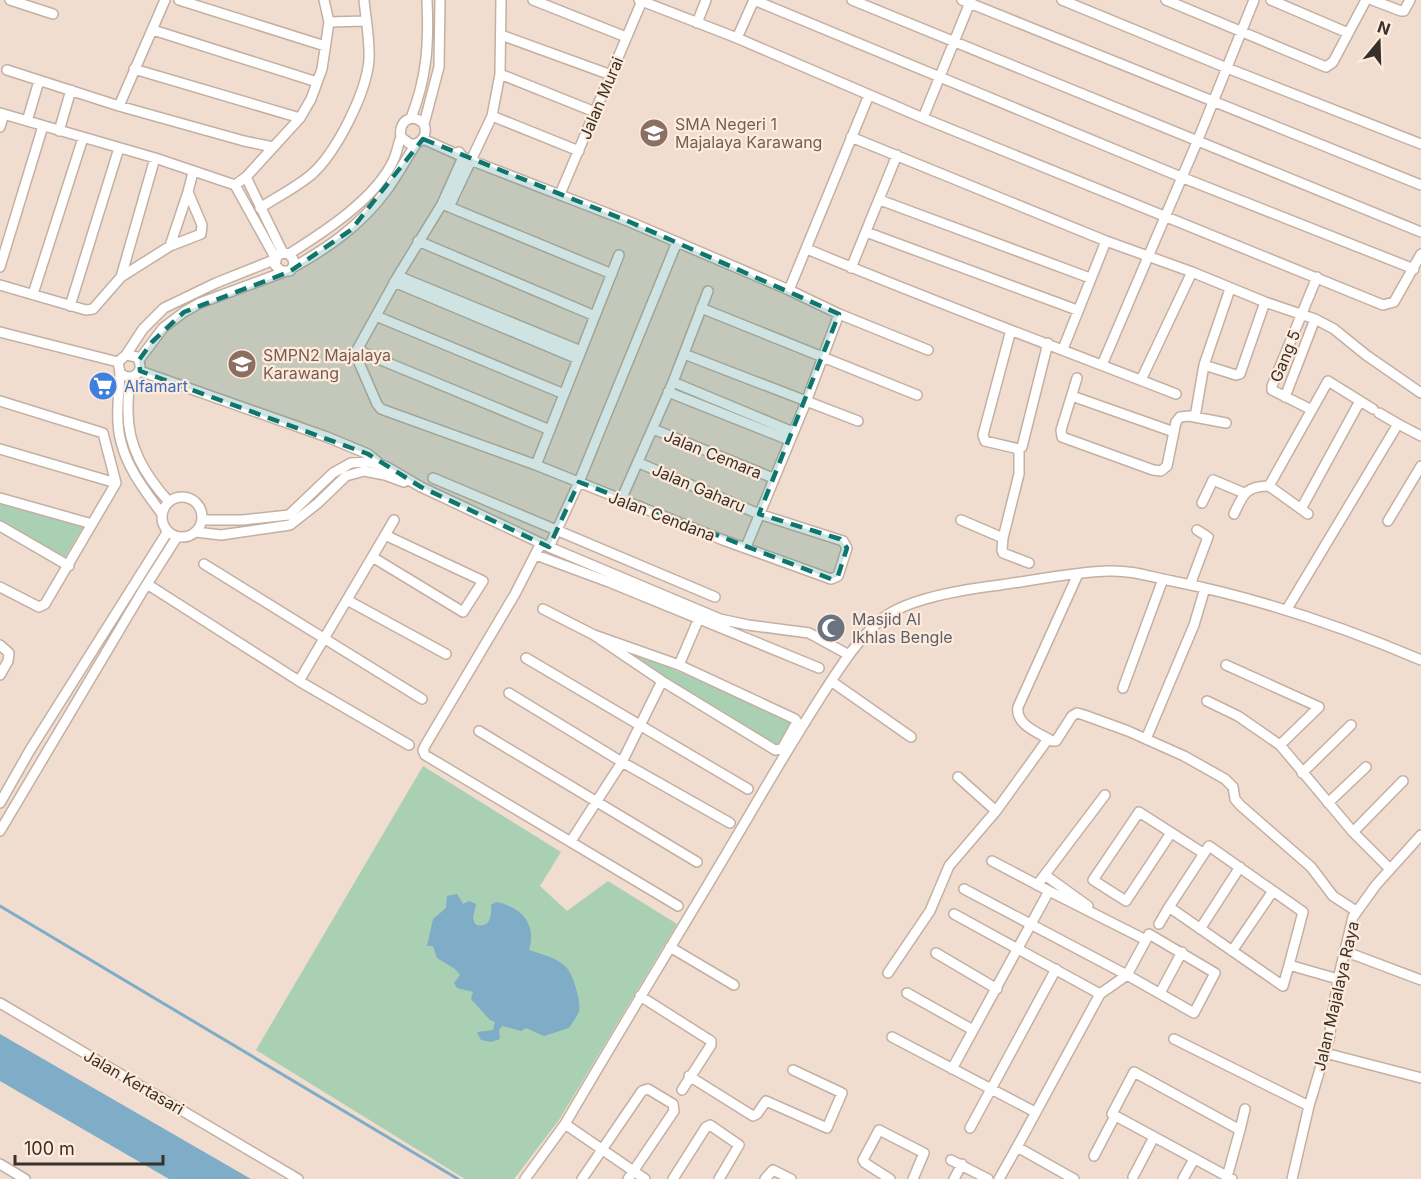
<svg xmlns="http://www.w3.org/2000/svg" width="1421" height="1179" font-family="Inter,sans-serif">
	<rect width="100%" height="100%" fill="#f1ddcf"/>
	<!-- green -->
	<path fill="#a9d0b2" d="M0 501 84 526 64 559 0 523Z
		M617 649 654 661 792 721 777 748Z
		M423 766 561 852 540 886 567 911 608 881 677 924 559 1120 514 1179H465L256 1050Z"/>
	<!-- water -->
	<path fill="#7facc7" d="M457 894 463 904 469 901 476 904 473 918 475 924C489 930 492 917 491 905L496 902C522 907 537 924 529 950 541 954 555 957 565 966 573 973 581 1000 579 1011 577 1017 572 1023 569 1028L544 1036 526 1028 521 1031 502 1026 499 1030 500 1039 491 1042 481 1040 477 1032 493 1030 495 1022 490 1020 471 999 473 992 457 988 454 983 460 975 455 969 437 958 433 946H427L433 919 446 908 447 896Z
		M0 1034 251 1179H169L0 1081Z"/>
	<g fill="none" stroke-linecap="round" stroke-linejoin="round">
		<!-- stream -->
		<path stroke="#7facc7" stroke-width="3" d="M0 906 458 1179"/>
		<!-- minor casing -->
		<g stroke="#c3b0a3" stroke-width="12">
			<path id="minor" d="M10 0 53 14
				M179 0 325 46
				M533 0 626 37
				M639 0 737 38 923 118 1383 305 1394 302 1421 254
				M754 0 1181 177 1414 269
				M852 0 1421 232
				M962 0 1421 185
				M1062 0 1227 68 1421 144
				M1166 0 1326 67 1333 62 1366 0
				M1271 0 1348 33
				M1372 0 1401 11H1404L1410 0
				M329 22 366 21
				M697 23 706 0
				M153 30 317 82
				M501 35 611 75
				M737 38 754 0
				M134 69 300 118
				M7 70 119 106 244 141 273 147
				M500 74 595 112
				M119 106 165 0
				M0 113 155 158 235 185 246 177 300 118 311 99 322 69 329 22 324 0
				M492 116 579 151
				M411 118C427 77 429 44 427 0
				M923 118 971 0
				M27 121 39 81
				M424 124 439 67 440 0
				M0 127 4 114
				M59 131 71 90
				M851 137 1106 241 1192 272 1265 302 1315 319 1334 329 1366 355 1421 393
				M423 139 470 160 630 222 789 290 839 314 928 350
				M246 177 283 253
				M560 194 642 1
				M880 200 1090 278
				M442 204 463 157 459 152
				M449 207 492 116 500 74 501 0
				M260 208C277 197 295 188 311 175 336 153 366 94 369 60 370 41 366 20 364 0
				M866 232 1077 310
				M418 241 595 316
				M170 246 188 192 193 172
				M807 249C929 300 1053 346 1176 394
				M289 254 293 259 294 265 290 271H281L275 265 277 256 283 253 289 254C324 232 377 198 394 159 397 152 398 144 401 137
				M0 267 43 126
				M292 268C328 248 361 225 386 191 397 176 406 159 416 144 425 139 427 133 424 124 412 112 398 121 401 137L410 144H416
				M851 268 897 155
				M612 274 442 204 398 276 357 350V358L377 404 381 409 536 465 723 540 831 579 838 576 847 548 843 541 759 514 639 463
				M398 276 581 351
				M121 277 155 158
				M394 282 578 359
				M0 285 86 310 93 309 121 277 170 246 201 234 202 225 188 192
				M1230 289 1204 365 1236 375 1240 374 1265 302
				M789 290 869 95
				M33 294 83 138
				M70 306 119 148
				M701 308 917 395
				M376 316 564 394
				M1011 330 983 435 985 441 1019 449 1022 447 1048 343
				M0 332 118 362
				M1063 349 1106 241
				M357 350 550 430
				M684 354 858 421
				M126 355 137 357C146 371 133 383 120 373L118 362 126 355 143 329 164 308 216 283 276 259 235 185
				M139 360 163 328 184 312 200 303 284 272
				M1102 365 1197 142 1254 0
				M140 371 327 437 368 454 380 464
				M120 373C119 395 115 421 121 442 128 470 146 492 162 514
				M134 376C128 388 128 396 128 409 127 446 145 475 169 502
				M1077 378 1061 430 1062 437 1153 470 1161 471 1167 466 1176 422 1180 417 1189 416 1226 423
				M1141 380 1192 272
				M673 382 793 432
				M668 392 789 440
				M1072 396 1174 432
				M1285 397 1315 319
				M0 401 103 433 116 483 45 604 39 607 0 587
				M1312 410 1272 390V386L1317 277
				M1379 413 1398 424
				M1195 417 1204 365
				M653 429 773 478
				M0 449 116 483
				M536 465 619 255
				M433 478 715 597
				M1269 486 1328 381 1373 409
				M162 517a20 20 0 1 1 40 0a20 20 0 1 1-40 0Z
				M0 498 92 524
				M621 500 673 382 708 291
				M1202 503 1213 480 1244 493
				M1301 509 1360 401
				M1234 514C1243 495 1245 486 1269 486L1308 514
				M202 520H243L289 515 333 473 351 463 368 462 385 466 421 487 549 547 720 619 748 625 809 633 849 655
				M961 520 1003 538 1002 550 1003 553 1029 563
				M1388 521 1421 466
				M0 526 69 566
				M196 532 221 535 290 525 318 503 346 476 364 471 385 475 404 482
				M1003 538 1019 474V449
				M541 543 515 594 426 744 423 750 425 755 678 906
				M549 547 579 482 677 242
				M746 547 806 402 839 314
				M536 555 609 582 819 668
				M374 558 463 612 483 581 385 535
				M204 564 422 699
				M1078 574 1018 707C1015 725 1039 733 1052 741H1056L1072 716 1077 713 1084 715 1128 731 1184 756 1225 779 1233 787 1235 799 1240 805 1311 867 1333 896 1356 911
				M147 584 299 681 394 520
				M1190 585 1208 537 1197 530
				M347 600 446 654
				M543 609 594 635 662 681 775 750 782 749 797 722 795 719 679 665 594 635
				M1287 609 1398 424 1421 436
				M0 645 9 653 8 661 0 675
				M526 658 748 789
				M679 665 699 618
				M1226 665 1319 707 1280 745
				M299 681 409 745
				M831 681 911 737
				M1123 688 1163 579
				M509 693 622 762 730 823
				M1207 701 1238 716 1280 745 1353 832 1390 869
				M479 731 697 862
				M1146 739 1194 625 1205 588
				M1302 773 1351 725
				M958 777 996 811
				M0 803 30 750 168 531
				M1328 803 1366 767
				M0 831 142 592 177 537
				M1353 832 1403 781
				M1171 833 1126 901 1093 880 1139 812 1203 853
				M571 841 622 762 662 681
				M1045 875 1088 906
				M1037 885 1105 795
				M964 889 1127 975 1194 1013 1215 973 1149 934 1146 940
				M1169 907 1209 846 1303 912 1289 965
				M954 914 1100 994
				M1159 924 1169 907 1283 986 1289 965 1338 979
				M1200 929 1240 867
				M670 947 734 985
				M1232 951 1273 891
				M1344 951 1421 980
				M936 953 997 989
				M888 973 930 911 949 866 996 811 1048 739
				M907 993 973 1030
				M1160 993 1182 952
				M640 996 711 1041V1045L682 1090
				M0 1003 298 1179
				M892 1037 1035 1112
				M1174 1039 1309 1106
				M1325 1053 1421 1078
				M952 1069 1049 891 992 861
				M689 1076 753 1116 757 1114 766 1101 827 1128 842 1093 793 1070
				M565 1124 645 1179
				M970 1128 1056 969
				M1240 1130 1245 1109
				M1017 1147 1100 994 1127 975 1146 940 1049 891
				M1094 1156 1115 1116
				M951 1160 988 1179
				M0 1164 25 1179
				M1133 1177 1154 1137
				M1227 1177 1240 1130 1134 1072 1112 1114 1232 1179
				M525 1179 565 1124C629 1014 697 905 761 795 781 761 801 728 822 695 839 669 858 638 883 618 909 598 967 589 1000 585 1036 580 1073 572 1109 571 1131 570 1151 577 1172 581 1258 598 1341 626 1421 660
				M582 1179 642 1091 648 1089 673 1104 674 1111 628 1179
				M673 1179 706 1127 710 1125 739 1145 719 1179
				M765 1179 773 1170 791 1179
				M890 1179 865 1163 863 1160 879 1130 924 1153 913 1179
				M954 1179 962 1164
				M999 1179 1017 1147 1074 1179
				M1183 1179 1194 1159
				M1292 1179 1309 1106 1329 1039 1338 979 1353 917 1376 885 1421 835"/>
		</g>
		<!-- minor -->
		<use href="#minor" stroke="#fff" stroke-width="9"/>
	</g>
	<!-- marked area -->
	<path fill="#0f766e" fill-opacity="0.2" stroke="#0f766e" stroke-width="4.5" stroke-dasharray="12 8" stroke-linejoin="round" d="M423 139 630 222 839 314 759 514 840 539 847 548 838 576 831 579 579 482 549 547 421 487 368 454 140 371 139 360 152 342 184 312 289 272 351 230Z"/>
	<!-- icons -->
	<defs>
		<g id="school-disc" transform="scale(1.5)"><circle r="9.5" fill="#8d6e63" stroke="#ffebdc"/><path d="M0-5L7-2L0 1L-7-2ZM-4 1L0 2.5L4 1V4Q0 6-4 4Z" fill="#fff"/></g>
		<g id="supermarket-disc" transform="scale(1.5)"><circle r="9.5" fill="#3f7fe0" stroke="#ffebdc"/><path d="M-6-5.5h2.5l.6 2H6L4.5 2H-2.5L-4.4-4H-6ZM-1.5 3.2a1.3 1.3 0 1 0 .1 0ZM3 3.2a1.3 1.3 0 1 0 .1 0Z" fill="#fff"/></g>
		<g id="mosque-disc" transform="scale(1.5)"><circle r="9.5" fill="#6b7280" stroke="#ffebdc"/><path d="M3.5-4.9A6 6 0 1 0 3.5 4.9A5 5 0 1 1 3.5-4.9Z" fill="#fff"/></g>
	</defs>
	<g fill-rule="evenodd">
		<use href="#school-disc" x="654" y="133"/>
		<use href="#school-disc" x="242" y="364"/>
		<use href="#supermarket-disc" x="103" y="386"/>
		<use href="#mosque-disc" x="831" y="628"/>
	</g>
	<g text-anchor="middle" stroke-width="4.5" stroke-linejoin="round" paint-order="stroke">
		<!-- street labels -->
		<g font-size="16" fill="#38312b" stroke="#ffebdc">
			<text transform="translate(601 98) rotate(-67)" y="6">Jalan Murai</text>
			<text transform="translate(1285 356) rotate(-68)" y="6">Gang 5</text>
			<text transform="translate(713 454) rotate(22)" y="6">Jalan Cemara</text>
			<text transform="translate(699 488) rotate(23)" y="6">Jalan Gaharu</text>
			<text transform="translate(662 516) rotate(21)" y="6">Jalan Cendana</text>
			<text transform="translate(1336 996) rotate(-77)" y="6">Jalan Majalaya Raya</text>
			<text transform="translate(134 1082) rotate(30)" y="6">Jalan Kertasari</text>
		</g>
		<!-- education labels -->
		<g font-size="16" fill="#785e54" stroke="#ffebdc" text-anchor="start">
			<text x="675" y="130">SMA Negeri 1<tspan x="675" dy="18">Majalaya Karawang</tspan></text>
			<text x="263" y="361">SMPN2 Majalaya<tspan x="263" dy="18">Karawang</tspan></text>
		</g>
		<!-- shop labels -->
		<g font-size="16" fill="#366cbe" stroke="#ffebdc" text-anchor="start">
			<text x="124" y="392">Alfamart</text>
		</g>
		<!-- worship labels -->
		<g font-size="16" fill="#5b616d" stroke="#ffebdc" text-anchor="start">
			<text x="852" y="625">Masjid Al<tspan x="852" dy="18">Ikhlas Bengle</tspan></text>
		</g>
	</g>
	<!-- north arrow -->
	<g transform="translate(1379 42) rotate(19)" stroke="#ffebdc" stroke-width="4.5" paint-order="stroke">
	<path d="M0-4.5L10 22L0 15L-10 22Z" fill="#38312b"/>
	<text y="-9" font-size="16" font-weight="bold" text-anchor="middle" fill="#38312b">N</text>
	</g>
	<!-- scale -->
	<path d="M15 1155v9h148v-9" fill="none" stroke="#38312b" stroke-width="3"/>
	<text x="24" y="1155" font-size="18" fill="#38312b" stroke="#ffebdc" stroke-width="4.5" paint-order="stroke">100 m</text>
</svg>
